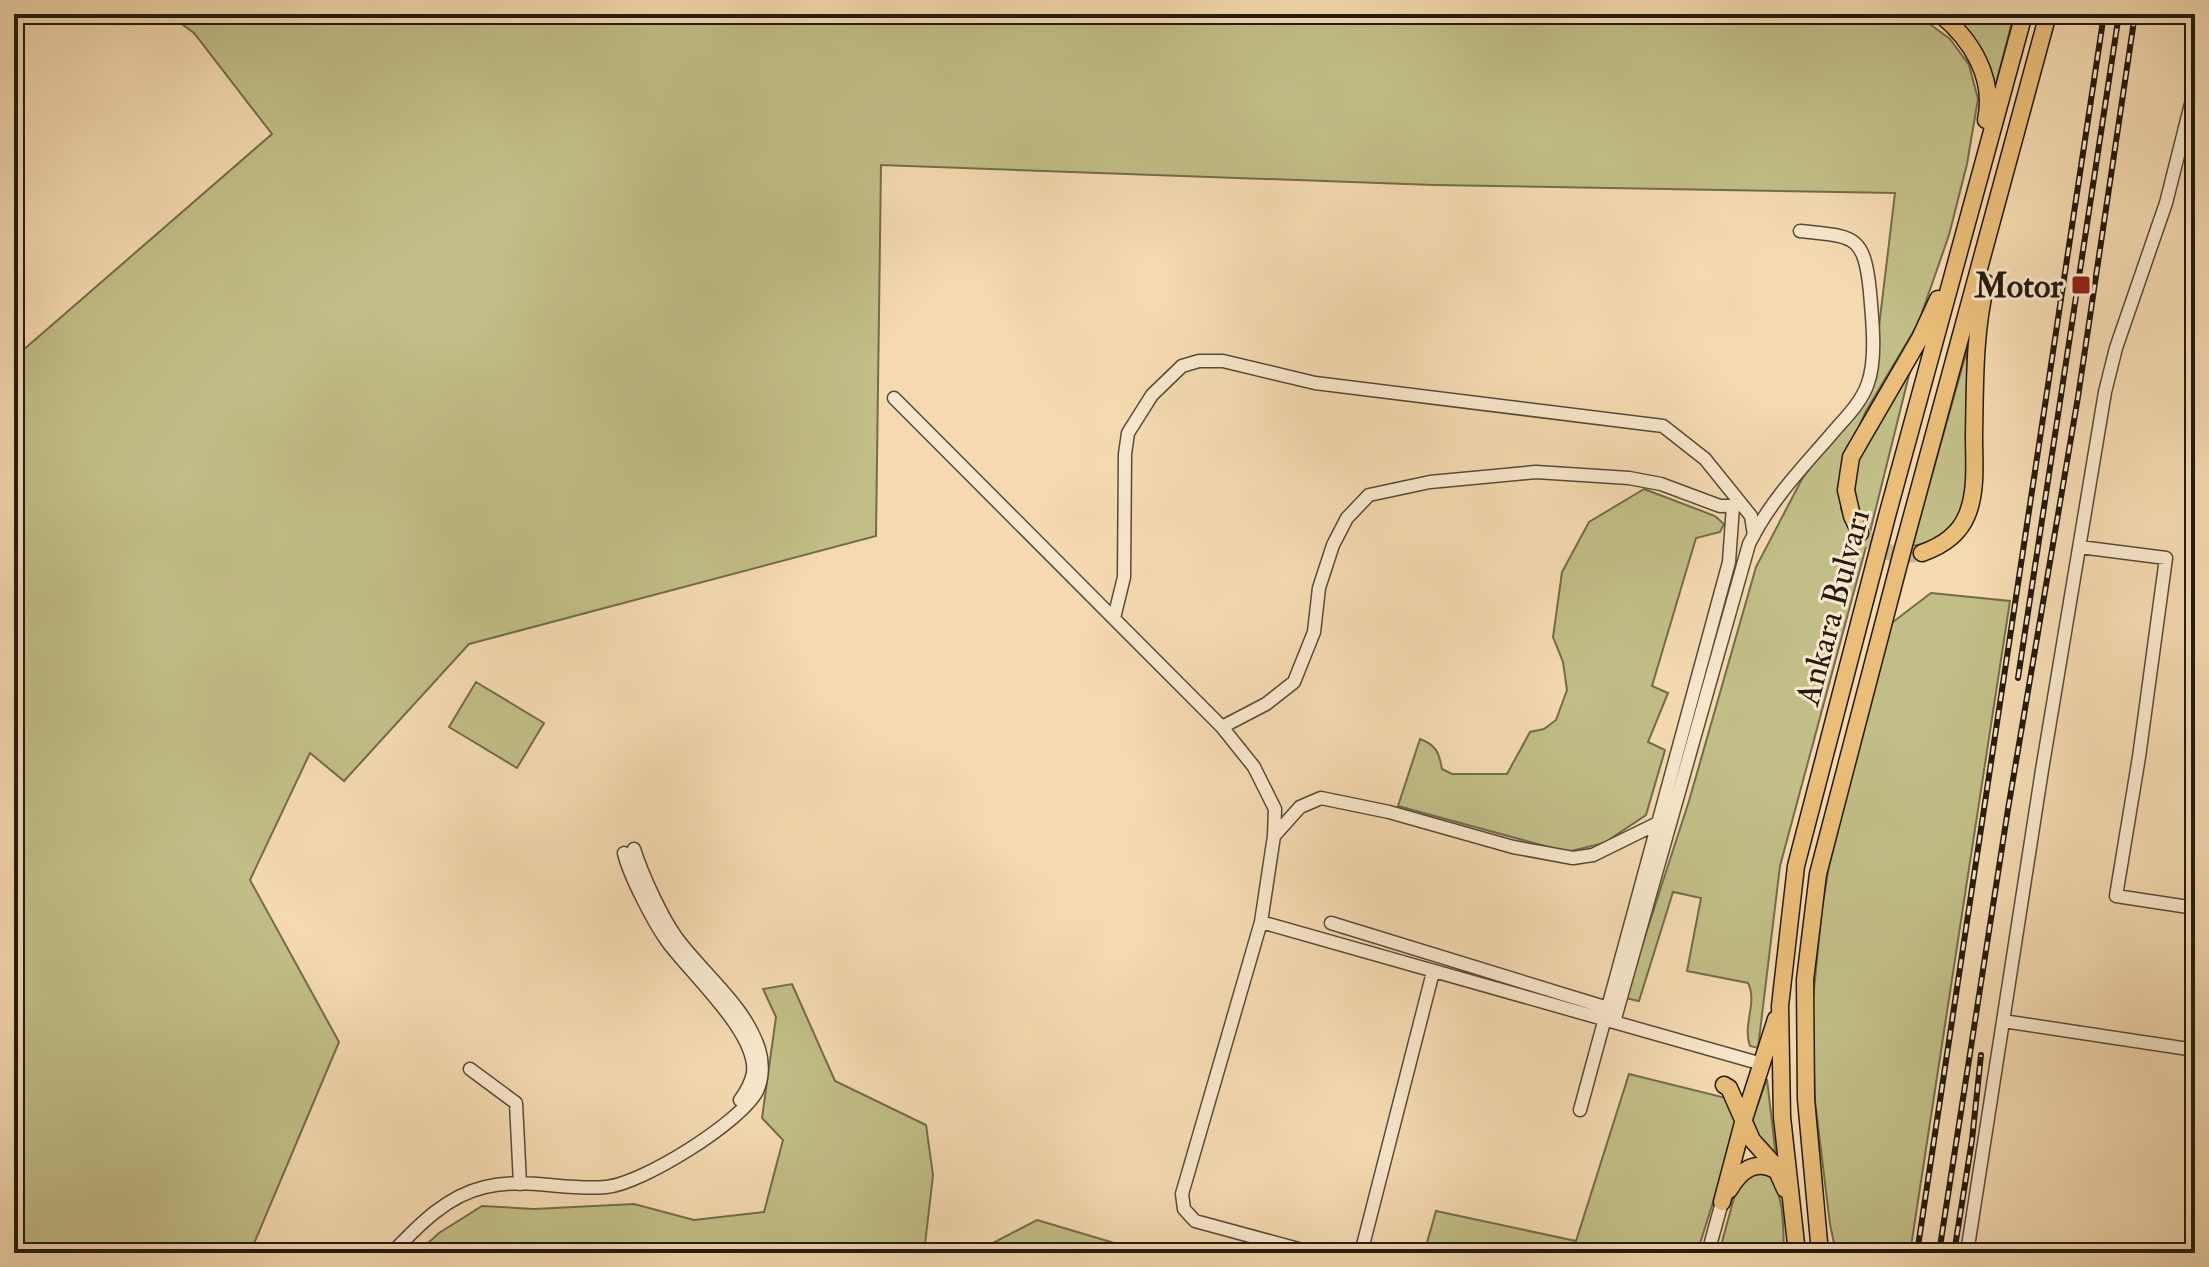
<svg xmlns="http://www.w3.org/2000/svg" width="2209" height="1267" font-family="'IM FELL Double Pica',serif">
	<rect width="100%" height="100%" fill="#f5dab1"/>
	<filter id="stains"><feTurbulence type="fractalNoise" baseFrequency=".0025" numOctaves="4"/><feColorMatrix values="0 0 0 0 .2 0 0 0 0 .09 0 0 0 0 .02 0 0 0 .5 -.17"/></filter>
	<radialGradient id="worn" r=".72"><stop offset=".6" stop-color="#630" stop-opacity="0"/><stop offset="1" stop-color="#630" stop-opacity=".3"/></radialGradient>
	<!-- green -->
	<path fill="#c2be87" stroke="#736c4a" stroke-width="2" d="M168 14H1916L1950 39 1969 65 1978 99 1967 164 1949 235 1918 324 1866 411 1845 458 1841 509 1855 538 1853 474 1860 453 1912 363 1870 532 1780 866 1758 1048 1750 1046C1742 1025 1758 1002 1748 983L1687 971 1701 898 1673 892 1639 1001 1625 998 1689 801 1756 567 1802 479 1872 385 1895 193 1434 185 881 165 876 536 469 644 344 781 310 753 250 880 339 1042 250 1253H14V358L272 134 194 33Z
		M1949 14 1971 18 2014 14 1995 88Z
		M1967 350 1968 495 1957 521 1940 541 1912 546Z
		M1644 489 1715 516 1724 524 1720 532 1696 538 1652 686 1668 693 1648 742 1665 750 1646 815 1604 843 1567 852 1398 806 1420 739C1436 745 1439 752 1442 769L1452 774H1507L1530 732 1544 729 1556 720 1567 690 1563 662 1553 637 1562 572 1589 522Z
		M1931 593 2010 601 1910 1253H1836L1830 1224 1815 1101 1812 1010 1822 908 1829 866 1889 625Z
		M476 682 544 723 517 768 449 727Z
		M792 984 835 1081 926 1125 933 1175 924 1253H417L439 1233 482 1206 534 1209 634 1204 694 1220 764 1212 783 1140 762 1118 776 1017 763 989Z
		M1629 1074 1726 1098 1737 1126 1697 1253H1424L1436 1211 1576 1241Z
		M1767 1079 1776 1157 1752 1129V1120Z
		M1752 1171 1769 1175C1785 1196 1783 1228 1784 1253H1719L1738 1183Z
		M1037 1220 1148 1253H974Z"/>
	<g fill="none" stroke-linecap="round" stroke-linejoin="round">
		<!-- major-tunnel -->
		<path stroke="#cbb490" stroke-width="16" stroke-dasharray="16 8" stroke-linecap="butt" d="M1860 533C1886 551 1889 559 1922 553"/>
		<!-- minor casing -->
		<g stroke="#584a37" stroke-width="15">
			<path id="minor" d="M894 398 1222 727 1254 767 1275 809 1274 836 1261 922 1182 1194 1184 1209 1195 1221 1313 1253
				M2080 547 2166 558 2139 757 2116 896 2195 908
				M1114 618 1124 577 1125 454 1128 433 1152 395 1182 366 1199 361H1223L1315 383 1663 426 1705 459 1751 516 1754 535
				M1222 727 1266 704 1294 682 1314 632 1319 588 1333 545 1347 518 1369 495 1430 482 1536 472 1629 478 1661 484 1720 506 1742 505
				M1274 836 1300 807 1321 798 1389 812 1513 847 1573 858 1593 855 1656 824
				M624 853C629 875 654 923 667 941 690 973 758 1033 753 1073 751 1083 746 1092 740 1100
				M1261 922 1762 1064
				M1331 923 1611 1009
				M2003 1021 2195 1050
				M1614 1022 1749 544C1769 503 1799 471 1829 437 1843 420 1861 404 1868 383 1877 357 1872 318 1870 292 1864 233 1854 237 1800 231
				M470 1069 516 1103 520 1184
				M1580 1110 1729 562 1733 506
				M392 1253C418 1226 446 1196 485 1187 525 1177 566 1191 606 1187 642 1184 741 1122 757 1091 763 1078 763 1062 759 1049 745 1005 702 973 676 937 661 916 642 874 634 849
				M1361 1253 1433 972
				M1708 1253 1722 1202
				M1967 1253 2042 770 2105 392 2116 348 2166 203 2195 88"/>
		</g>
		<!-- major casing -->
		<g stroke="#241a0e" stroke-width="19">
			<path id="major" d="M1940 14C1972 40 1995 78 1986 120
				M1860 533 1852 516 1846 490 1851 457 1920 338 1938 299
				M1922 553C1942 546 1959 535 1967 515 1977 491 1974 461 1974 436 1975 384 1974 334 1986 283
				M1724 1085 1729 1088 1752 1140 1779 1170
				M1729 1190C1740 1171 1755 1158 1777 1171L1785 1189
				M1722 1202 1744 1119 1776 1019
				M1797 1253 1782 1117 1780 1006 1796 866 1887 516 2024 14
				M1820 1253 1806 1099 1805 980 1818 874 1901 556 2048 14"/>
		</g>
		<!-- minor -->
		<use href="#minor" stroke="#f8e7cc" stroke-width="12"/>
		<!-- major -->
		<use href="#major" stroke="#eabd78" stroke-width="16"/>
		<!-- rail casing -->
		<g stroke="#241a0e" stroke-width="6">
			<path id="rail" d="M2018 678 2119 14
				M1917 1253 2104 14
				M1939 1253 2008 809 2078 397 2135 14
				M1954 1253 1972 1140 1981 1055"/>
		</g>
		<!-- rail -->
		<use href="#rail" stroke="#f8e7cc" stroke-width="3" stroke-dasharray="9" stroke-linecap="butt"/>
	</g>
	<!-- markers -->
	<rect fill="#8f2418" stroke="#f8e7cc" stroke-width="3" x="2071" y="275" width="20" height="20" rx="4"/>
	<g text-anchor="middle" stroke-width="6" stroke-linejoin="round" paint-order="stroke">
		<!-- poi labels -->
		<g font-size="34" font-weight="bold" fill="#241a0e" stroke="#f8e7cc" text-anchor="end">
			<text x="2063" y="297">Motor</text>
		</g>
		<!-- street labels -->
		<g font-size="34" fill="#241a0e" stroke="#f8e7cc">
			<text transform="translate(1832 607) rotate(-75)" y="12">Ankara Bulvarı</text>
		</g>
	</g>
	<!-- margin -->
	<rect width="2209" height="1267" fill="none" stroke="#f5dab1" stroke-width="48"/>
	<rect x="16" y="16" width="2177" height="1235" fill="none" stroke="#241a0e" stroke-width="4"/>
	<rect x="24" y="24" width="2161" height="1219" fill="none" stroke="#241a0e" stroke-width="2"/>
	<rect width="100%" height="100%" filter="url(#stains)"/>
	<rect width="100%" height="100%" fill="url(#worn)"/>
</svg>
